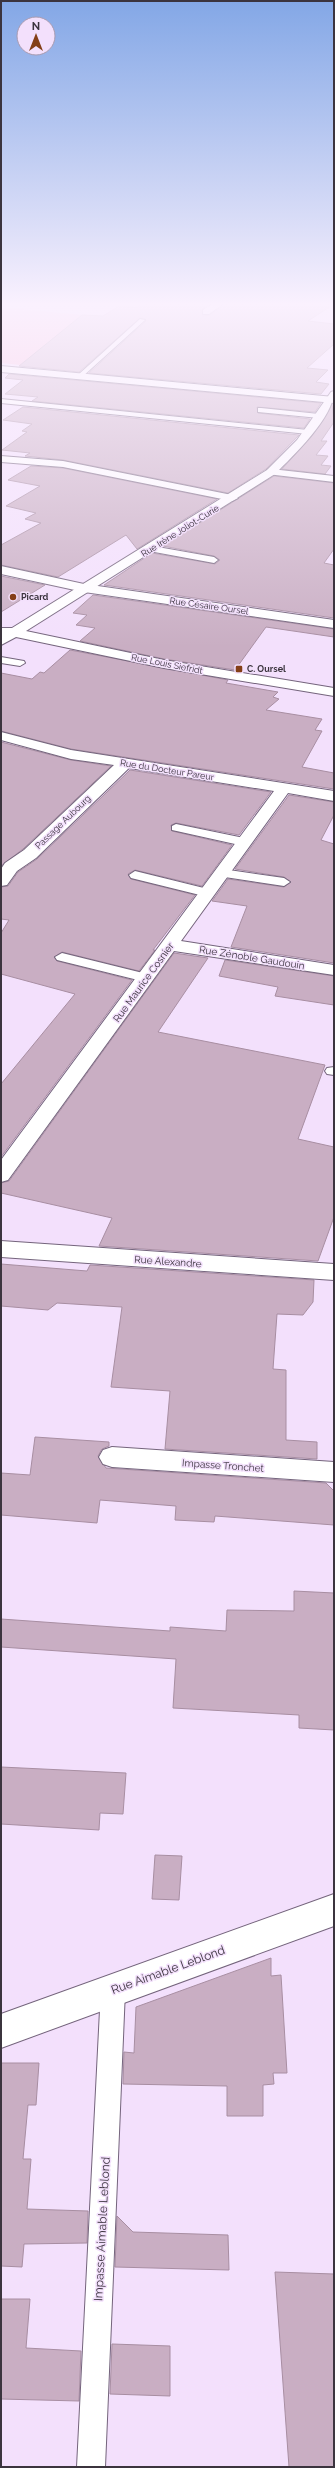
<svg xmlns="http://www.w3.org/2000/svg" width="335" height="2468" font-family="Raleway,sans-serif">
	<rect width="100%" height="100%" fill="#f3e0fc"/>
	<!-- green -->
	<path fill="#fcbdd7" d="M1 307 82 315 20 365 1 363Z"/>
	<!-- building -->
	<path fill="#c9aec3" stroke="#a88ea2" d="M139 301H214L202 309 203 316 210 315 228 301H334V304L308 321 334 324V344L307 368 328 370 316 382 329 384 321 394 89 373 146 321 145 319 140 318 79 372 19 366 82 315 103 316 119 306 139 308Z
		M9 374 321 403 315 412 257 407 258 413 310 419 304 428 32 401 38 397 5 394 23 380 5 378Z
		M332 404 334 422 321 441H327L316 455 328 456 321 465 331 466 325 474 282 469 312 436Z
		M23 407 299 435 266 469 228 493 63 460 25 456 30 453 2 450 27 432 22 431 32 424 3 420Z
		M31 466 63 468 217 499 137 549 126 535 58 577 1 565V545L41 523 25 519 36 513 6 506 40 486 8 480Z
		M274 476 334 483V549L324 563 334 565V618L104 585 152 553 215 564 220 560 214 556 163 546Z
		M1 576 45 585 1 612Z
		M93 595 334 629V637L266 627 235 670 164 659 80 641 95 628 76 625 87 615 73 613Z
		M70 650 228 680 226 683 278 692 273 697 279 699 266 710 322 719 315 730 322 731 302 767 334 773V789L71 749 1 731V673L32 679 40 672 44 673Z
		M1 742 71 760 111 766 23 849 1 866Z
		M130 770 271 792 239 835 176 823 171 825 172 831 232 845 202 886 135 870 128 874 131 879 195 895 153 950H155L139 971 62 952 54 957 57 961 132 980 1 1157V1084L75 994 1 974V933L9 920 1 919V887L8 886 18 872 37 859Z
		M289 795 334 802V815L321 840 334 844V963L231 947 247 906 212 901 228 879 284 887 291 882 284 877 235 869Z
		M174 953 208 958 158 1032 325 1065 298 1139 334 1147V1217L318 1261 99 1246 112 1218 1 1193V1183L9 1181Z
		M225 960 334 976V1005L275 996 278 987 219 976Z
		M1 1264 87 1271 90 1265 314 1280 313 1302 303 1315 277 1314 273 1369 286 1370V1440L317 1442V1459L165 1449 170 1391 111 1387 122 1307 57 1303 48 1310 1 1306Z
		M35 1437 109 1442V1446L102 1449 98 1456 106 1468 326 1483 334 1491V1525L215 1516 214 1522 175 1520 176 1506 100 1500 97 1523 1 1515V1473L30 1475Z
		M294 1591 334 1593V1730L299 1728V1715L173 1708 176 1659 1 1647V1619L170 1631V1627L226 1631 227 1610 294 1611Z
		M1 1767 126 1773 123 1814 100 1813 99 1830 1 1824Z
		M155 1855 182 1856 179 1900 152 1899Z
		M271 1958V1976L281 1975 287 2073H273L274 2084 263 2085V2116H227V2086L123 2084 124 2052 134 2053 136 2007Z
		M1 2063H39L36 2105H28L23 2159H31L27 2209 88 2211 87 2243 24 2244 22 2267 1 2266Z
		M117 2216 133 2232 228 2235 229 2270 115 2267Z
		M275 2272 334 2274V2467H289Z
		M1 2299H30L26 2348 81 2351 79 2401 1 2399Z
		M112 2344 170 2346V2396L110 2394Z"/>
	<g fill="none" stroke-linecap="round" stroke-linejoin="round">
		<!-- lane casing -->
		<g stroke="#74647c" stroke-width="2">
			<path id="lane" d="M140 319 145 320 82 377H78V375Z
				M1 399 308 430 312 432 308 434 1 403Z
				M261 408 319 414 323 416 319 418 258 412V408Z
				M152 546 214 557 218 560 214 563 149 551 148 549Z
				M1 657 24 661 25 663 20 666 1 663Z
				M176 824 244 838 250 842 244 846 172 830V826Z
				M222 869 284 878 290 882 284 886 218 876 216 873Z
				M135 871 212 890 214 893 208 897 131 878 129 875Z
				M62 953 151 975 153 978 146 982 57 960 55 957Z
				M334 1067V1075L327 1074 325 1071 327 1068Z
				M113 1978 121 1982 125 1990 105 2467H77L101 1990 105 1982Z"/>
		</g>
		<!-- street casing -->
		<g stroke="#74647c" stroke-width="2">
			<path id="street" d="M217 301H227L209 314H203V310Z
				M1 366 334 397V403L1 372Z
				M1 456 63 461 232 495 238 498 232 501 63 467 1 462Z
				M271 469 334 476V482L267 474V470Z
				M1 566 84 584 334 620V628L84 592 1 574Z
				M1 732 71 750 334 791V801L288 793 181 941 334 965V975L174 951 8 1180 1 1182V1160L274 791 129 768 36 858 17 871 7 885 1 886V869L5 863 24 850 114 765 71 759 1 740Z
				M1 1241 334 1264V1280L1 1257Z
				M112 1447 334 1462V1482L112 1467 103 1464 99 1457 103 1450Z
				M334 1894V1926L1 2048V2014Z"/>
		</g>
		<!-- secondary casing -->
		<g stroke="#74647c" stroke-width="2">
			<path id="secondary" d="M334 391C334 417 293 456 275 474L26 631 164 660 334 688V696L164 668 16 637 1 645V628H12L267 470 297 440 331 392Z"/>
		</g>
		<!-- lane -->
		<use href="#lane" fill="#fff" fill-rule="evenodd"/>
		<!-- street -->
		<use href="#street" fill="#fff" fill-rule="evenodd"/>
		<!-- secondary -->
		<use href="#secondary" fill="#fff" fill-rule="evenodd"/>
	</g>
	<!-- sky -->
	<linearGradient id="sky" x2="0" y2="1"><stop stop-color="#83a7e6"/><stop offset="0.47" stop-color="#faf1fe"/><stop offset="1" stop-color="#faf1fe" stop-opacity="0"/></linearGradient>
	<rect width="335" height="647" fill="url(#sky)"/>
	<!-- markers -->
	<g fill="#843f17" stroke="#f3e0fc" stroke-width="1.5">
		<circle cx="13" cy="597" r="4"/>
		<rect x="235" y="665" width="8" height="8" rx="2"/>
	</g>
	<g text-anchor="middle" stroke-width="3" stroke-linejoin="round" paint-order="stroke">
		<!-- far-street labels -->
		<g font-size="9" fill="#3b343e" stroke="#f3e0fc">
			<text transform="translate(180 531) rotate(-32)" y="3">Rue Irène Joliot-Curie</text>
			<text transform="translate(209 606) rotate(8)" y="3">Rue Césaire Oursel</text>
			<text transform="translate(167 664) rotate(11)" y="3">Rue Louis Siefridt</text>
			<text transform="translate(167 770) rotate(9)" y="3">Rue du Docteur Pareur</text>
			<text transform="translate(63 822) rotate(-44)" y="3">Passage Aubourg</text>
		</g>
		<!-- far-poi labels -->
		<g font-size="9" font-weight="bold" fill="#3b343e" stroke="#f3e0fc" text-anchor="start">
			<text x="21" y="600">Picard</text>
			<text x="247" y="672">C. Oursel</text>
		</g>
		<!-- street labels -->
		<g font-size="10" fill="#3b343e" stroke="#f3e0fc">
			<text transform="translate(252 957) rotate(9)" y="4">Rue Zénoble Gaudouin</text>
			<text transform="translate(143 982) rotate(-54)" y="4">Rue Maurice Cosnier</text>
			<text transform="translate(168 1261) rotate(4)" y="4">Rue Alexandre</text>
			<text transform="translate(223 1465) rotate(4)" y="4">Impasse Tronchet</text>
		</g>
		<!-- near-street labels -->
		<g font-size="12" fill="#3b343e" stroke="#f3e0fc">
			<text transform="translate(168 1970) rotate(-20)" y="4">Rue Aimable Leblond</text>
			<text transform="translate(102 2229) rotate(-87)" y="4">Impasse Aimable Leblond</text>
		</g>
	</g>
	<!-- border -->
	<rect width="335" height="2468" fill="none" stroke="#3b343e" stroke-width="4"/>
	<!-- north arrow -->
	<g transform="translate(36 36)"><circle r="19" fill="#f3e0fc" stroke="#a99bb0"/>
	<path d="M0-3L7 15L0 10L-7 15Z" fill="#843f17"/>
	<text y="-6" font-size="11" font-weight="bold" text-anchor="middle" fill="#3b343e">N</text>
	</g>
</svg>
